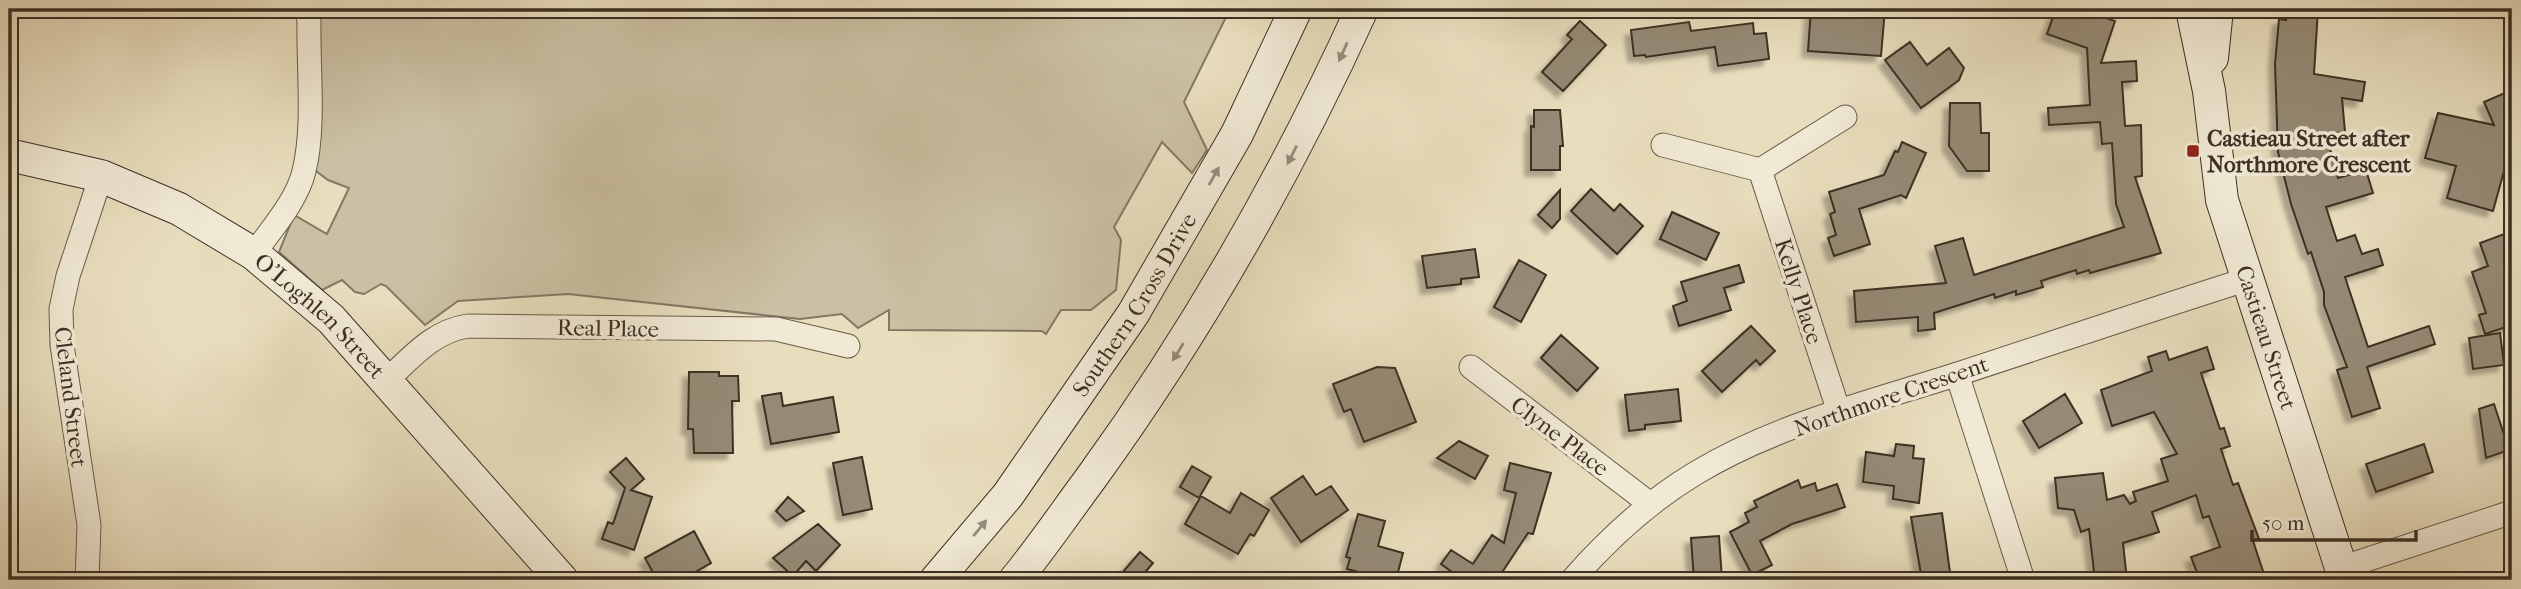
<svg xmlns="http://www.w3.org/2000/svg" width="2521" height="589" font-family="'IM FELL French Canon',serif">
	<defs>
		<filter id="shadow"><feDropShadow dx="-6" dy="6" stdDeviation="2" flood-color="#0004"/></filter>
	</defs>
	<rect width="100%" height="100%" fill="#e8ddbd"/>
	<filter id="stains"><feTurbulence type="fractalNoise" baseFrequency=".00286" numOctaves="4"/><feColorMatrix values="0 0 0 0 .2 0 0 0 0 .09 0 0 0 0 .02 0 0 0 .5 -.17"/></filter>
	<radialGradient id="worn" r=".72"><stop offset=".6" stop-color="#630" stop-opacity="0"/><stop offset="1" stop-color="#630" stop-opacity=".3"/></radialGradient>
	<!-- green -->
	<path fill="#cbc0a3" stroke="#847864" stroke-width="2" d="M309 9H1230L1184 102 1207 150 1192 173 1162 142 1114 227 1121 240 1116 290 1091 310H1061L1046 334 1042 331 889 330V310L858 328 842 314 800 319 568 294 458 301 425 325 386 286 381 284 364 294 355 292 342 280 322 290 279 252 294 215 327 234 349 188 328 180 312 168Z"/>
	<!-- building -->
	<path fill="#958a74" stroke="#3c3024" stroke-width="2" filter="url(#shadow)" d="M1811 9H1885L1881 56 1808 51Z
		M2056 9H2081L2115 21 2101 63 2136 61 2137 81 2122 82 2125 126 2141 125 2142 176 2135 177 2161 253 2090 273 2089 270 2077 274 2076 270 2041 281 2043 287 2016 295V291L1995 298 1994 294 1934 313 1935 329 1918 331V317L1856 322 1854 291 1946 283 1935 246 1963 238 1974 275 2124 227 2116 204 2112 143 2102 144 2100 122 2049 125 2048 108 2090 105 2087 48 2047 34Z
		M2287 9H2318L2314 74 2365 82 2362 101 2342 98 2345 132 2326 134 2338 178 2366 170 2373 193 2326 207 2337 241 2355 235 2362 254 2378 249 2383 265 2345 277 2368 347 2429 326 2435 344 2367 367 2380 408 2352 417 2337 370 2347 367 2324 305V292L2311 252 2308 254 2291 204 2278 152 2275 64 2279 19 2286 20Z
		M1580 21 1606 45 1563 91 1542 72 1572 39 1567 35Z
		M1689 22 1691 31 1753 23 1754 34 1766 33 1769 59 1718 66 1715 47 1646 57 1645 55 1634 56 1631 30Z
		M1910 42 1927 65 1949 48 1964 68 1959 80 1921 108 1885 60Z
		M2512 90V170L2507 160 2493 211 2447 198 2456 166 2425 158 2438 113 2494 125 2484 102Z
		M1950 103H1980L1981 133H1989V171H1967L1949 146Z
		M1534 110H1560L1563 146H1560V170H1531V126L1534 127Z
		M1902 142 1926 153 1906 198 1901 195 1859 209 1870 244 1834 256 1828 238 1836 235 1830 214 1835 212 1829 192 1884 175 1895 151 1898 152Z
		M1591 189 1614 211 1620 204 1643 226 1617 254 1571 211Z
		M1560 190V219L1552 228 1538 215Z
		M1672 212 1719 233 1706 260 1660 239Z
		M2507 233 2512 249V325L2485 334 2479 315 2486 313 2472 272 2488 266 2480 243Z
		M1475 249 1479 277 1461 279V284L1427 288 1422 256Z
		M1519 260 1546 275 1521 322 1494 307Z
		M1739 265 1744 282 1724 288 1731 310 1679 326 1673 306 1687 301 1681 282Z
		M1751 326 1775 351 1760 365 1756 360 1722 392 1702 371Z
		M2500 333 2504 365 2473 369 2469 338Z
		M1561 335 1598 368 1577 391 1541 358Z
		M2207 347 2214 369 2201 373 2220 429 2224 428 2230 446 2221 449 2233 485 2238 483 2259 539 2253 541 2266 580H2200L2191 557 2220 547 2209 516 2203 518 2196 495 2152 512 2159 532 2123 543 2127 580H2095L2089 529 2081 532 2074 510 2058 508 2055 478 2103 473 2107 500 2124 495 2130 504 2136 501 2133 492 2168 481 2161 459 2177 454 2154 412 2112 426 2101 390 2152 371 2148 357 2166 351 2169 360Z
		M1377 367 1395 368 1416 422 1364 442 1351 409 1344 412 1333 384Z
		M689 372H719V376H738L739 401H732L733 453H694L693 429H688Z
		M1678 389 1681 421 1645 425V429L1629 431 1625 395Z
		M781 393 783 406 833 397 839 432 771 444 762 396Z
		M2065 394 2082 423 2039 448 2023 421Z
		M2494 404 2509 450 2486 458 2479 409Z
		M1459 441 1488 456 1475 479 1437 458Z
		M1896 444 1914 446 1913 458 1924 459 1919 503 1893 499 1894 486 1863 482 1866 452 1894 456Z
		M2424 444 2433 472 2376 492 2366 464Z
		M862 457 872 509 843 515 833 463Z
		M626 458 644 479 631 490 652 497 634 550 602 539 608 522 613 524 625 488 610 472Z
		M1510 463 1551 473 1533 534 1528 533 1497 580H1463L1441 564 1451 550 1473 564 1492 535 1504 543 1516 493 1504 490Z
		M1192 466 1211 477 1199 498 1180 487Z
		M1303 476 1316 495 1331 486 1348 510 1301 542 1271 498Z
		M1798 480 1801 488 1815 483 1817 491 1837 484 1845 507 1792 524 1760 541 1772 565 1752 575 1730 532 1749 522 1745 513 1757 507 1754 501Z
		M1241 493 1269 510 1254 536 1250 534 1238 554 1185 524 1201 496 1230 513Z
		M788 497 804 511 786 521 776 511Z
		M1942 513 1951 580H1922L1911 517Z
		M1358 514 1385 521 1378 546 1403 553 1396 580H1374V576L1347 569 1350 558 1346 557Z
		M818 524 840 545 816 571 806 561 793 576 773 558Z
		M694 531 711 563 681 580H657L645 558Z
		M1719 536 1722 580H1694L1691 538Z
		M1140 552 1153 563 1146 571 1157 580H1116Z"/>
	<g fill="none" stroke-linecap="round" stroke-linejoin="round">
		<!-- street casing -->
		<g stroke="#675b4a" stroke-width="25">
			<path id="street" d="M1663 145 1760 170 1845 117
				M1760 170 1839 412
				M254 254C271 229 297 201 304 171 315 127 308 68 309 21L306 9
				M1471 367 1650 504
				M1957 374 2023 580
				M386 381C411 358 433 331 468 326L776 329 848 346
				M2341 568 2512 512
				M87 580 89 525 62 345 61 309 68 276 101 176
				M1572 580C1608 539 1649 501 1696 473 1777 424 1875 401 1964 372 2059 341 2153 309 2248 279"/>
		</g>
		<!-- secondary casing -->
		<g stroke="#3c3024" stroke-width="34">
			<g id="secondary">
				<path id="s1" d="M2192 9 2209 91 2222 200 2345 580"/>
				<path d="M2212 58 2217 9"/>
				<path id="s2" d="M9 155 101 176 179 209 254 254 331 319 562 580"/>
				<path id="s3" d="M936 580 1008 495 1133 314 1237 134 1296 9"/>
				<path d="M1015 580C1042 547 1065 513 1091 478 1199 329 1286 176 1362 9"/>
			</g>
		</g>
		<!-- street -->
		<use href="#street" stroke="#f0e9d4" stroke-width="23"/>
		<!-- secondary -->
		<use href="#secondary" stroke="#f0e9d4" stroke-width="32"/>
	</g>
	<!-- one-way arrows -->
	<defs><path id="oneway-solid" d="M-6-.8H1V-3.2L6.5 0L1 3.2V.8H-6Z" transform="scale(1.75)"/></defs>
	<g fill="#968c7c">
		<use href="#oneway-solid" transform="translate(1343 52) rotate(114)"/>
		<use href="#oneway-solid" transform="translate(1292 155) rotate(117)"/>
		<use href="#oneway-solid" transform="translate(1214 176) rotate(-61)"/>
		<use href="#oneway-solid" transform="translate(1178 352) rotate(122)"/>
		<use href="#oneway-solid" transform="translate(980 528) rotate(-51)"/>
	</g>
	<!-- markers -->
	<rect fill="#8f2418" stroke="#f0e9d4" stroke-width="2.5" x="2186" y="144" width="14" height="14" rx="3.5"/>
	<g text-anchor="middle" stroke-width="7" stroke-linejoin="round" paint-order="stroke">
		<!-- poi labels -->
		<g font-size="23" font-weight="bold" fill="#3c3024" stroke="#f0e9d4" text-anchor="start">
			<text x="2207" y="146">Castieau Street after<tspan x="2207" dy="26">Northmore Crescent</tspan></text>
		</g>
		<!-- street labels -->
		<g font-size="23" fill="#3c3024" stroke="#f0e9d4">
			<text transform="translate(1799 291) rotate(72)" y="8">Kelly Place</text>
			<text dy="8" stroke="none"><textPath href="#s3" startOffset="340">Southern Cross Drive</textPath></text>
			<text dy="8" stroke="none"><textPath href="#s2" startOffset="357">O'Loghlen Street</textPath></text>
			<text transform="translate(608 328) rotate(1)" y="8">Real Place</text>
			<text dy="8" stroke="none"><textPath href="#s1" startOffset="338">Castieau Street</textPath></text>
			<text transform="translate(1891 396) rotate(-19)" y="8">Northmore Crescent</text>
			<text transform="translate(71 397) rotate(83)" y="8">Cleland Street</text>
			<text transform="translate(1560 436) rotate(37)" y="8">Clyne Place</text>
		</g>
	</g>
	<!-- margin -->
	<rect width="2521" height="589" fill="none" stroke="#e8ddbd" stroke-width="35"/>
	<rect x="10" y="10" width="2500" height="568" fill="none" stroke="#3c3024" stroke-width="3.5"/>
	<rect x="18" y="18" width="2486" height="554" fill="none" stroke="#3c3024" stroke-width="2"/>
	<!-- scale -->
	<path d="M2252 530v10h164v-10" fill="none" stroke="#3c3024" stroke-width="3.5"/>
	<text x="2262" y="530" font-size="21" fill="#3c3024" stroke="#f0e9d4" stroke-width="5" paint-order="stroke">50 m</text>
	<rect width="100%" height="100%" filter="url(#stains)"/>
	<rect width="100%" height="100%" fill="url(#worn)"/>
</svg>
